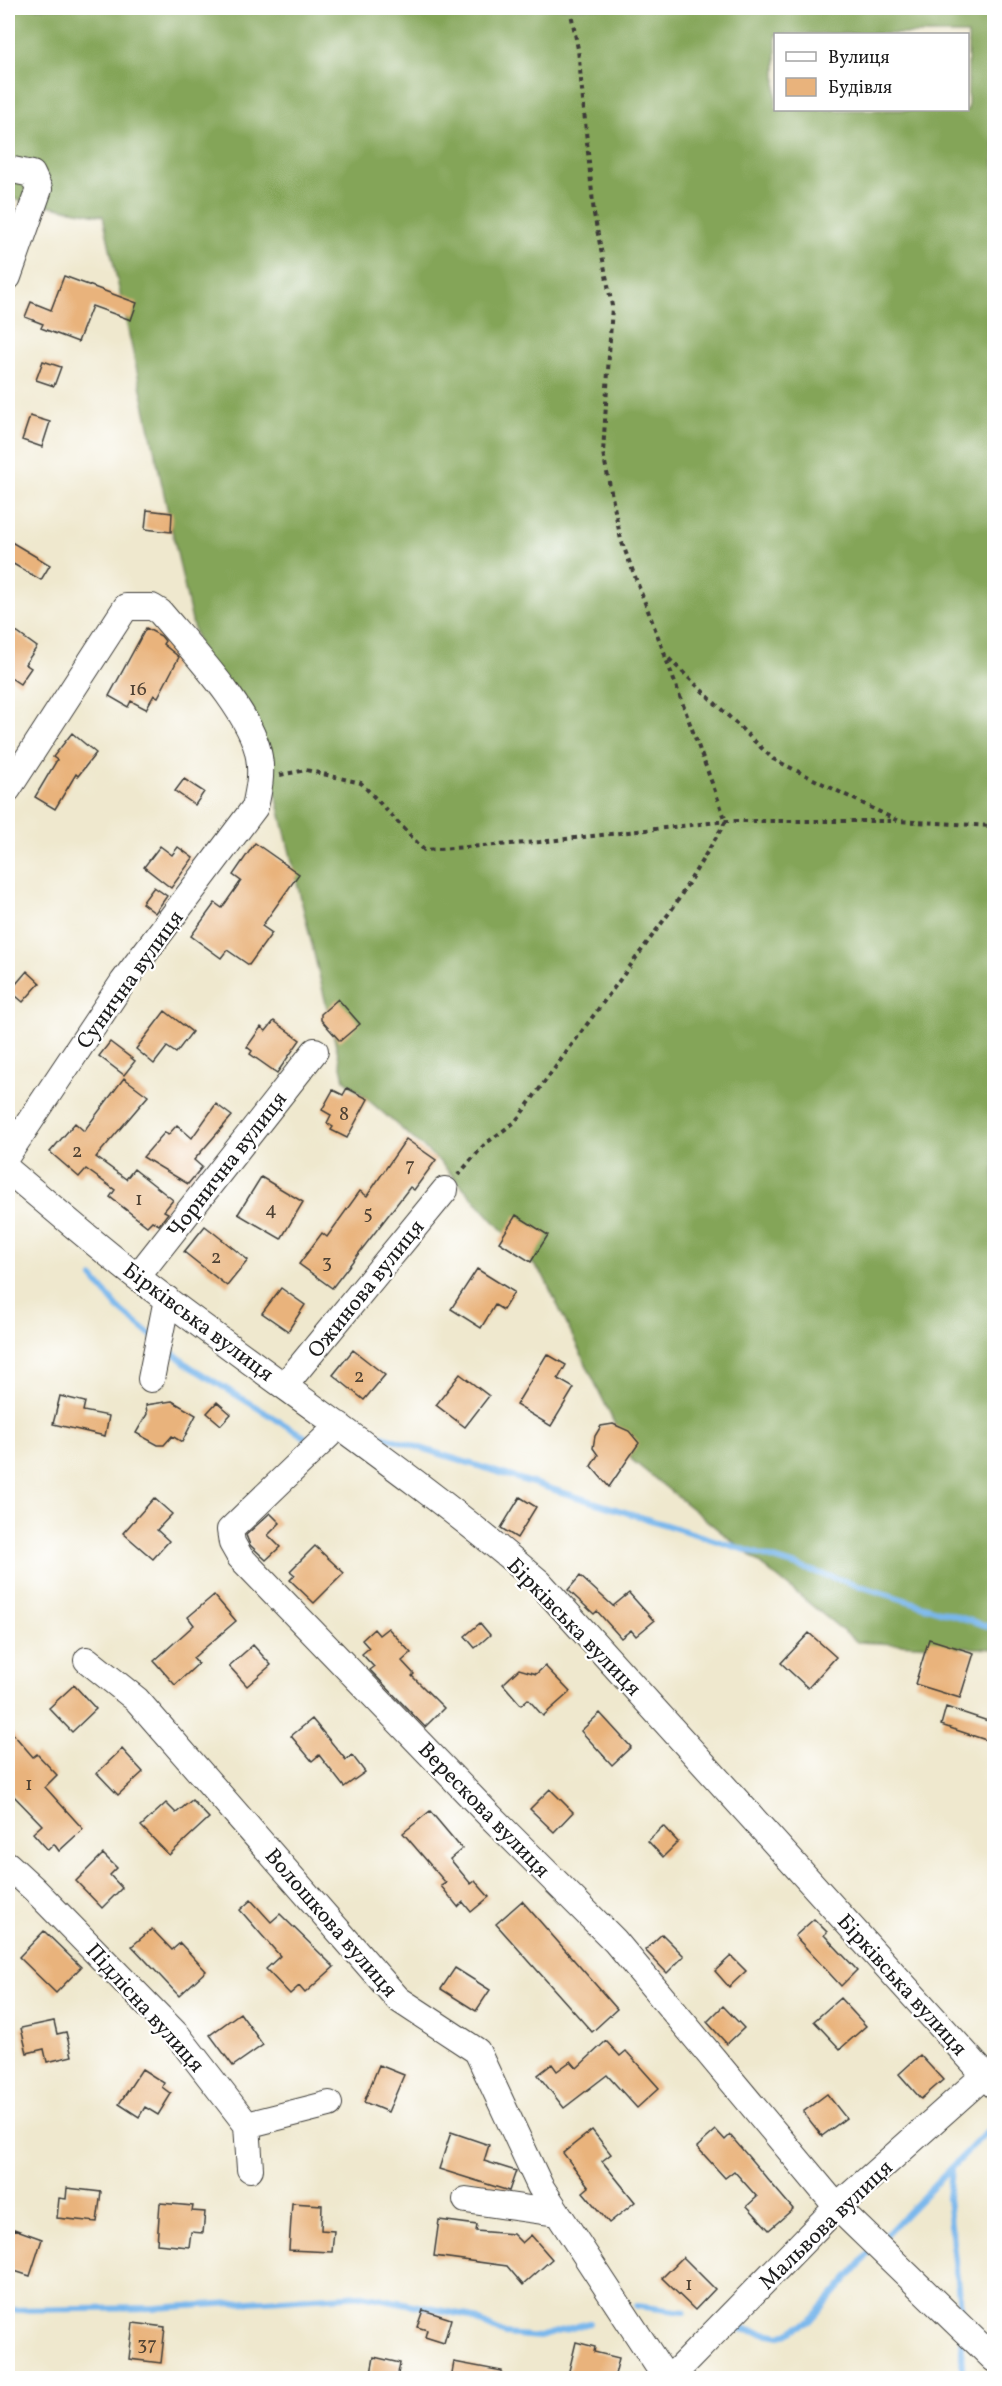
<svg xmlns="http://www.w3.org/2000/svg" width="1002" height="2386" font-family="Vollkorn,serif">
	<rect width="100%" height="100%" fill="#fff"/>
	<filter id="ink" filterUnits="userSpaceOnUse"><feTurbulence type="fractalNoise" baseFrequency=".0167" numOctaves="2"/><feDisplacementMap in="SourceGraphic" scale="12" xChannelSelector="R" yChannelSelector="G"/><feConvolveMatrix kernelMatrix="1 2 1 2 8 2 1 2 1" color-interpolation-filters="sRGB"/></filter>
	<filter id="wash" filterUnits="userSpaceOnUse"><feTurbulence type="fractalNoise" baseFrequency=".008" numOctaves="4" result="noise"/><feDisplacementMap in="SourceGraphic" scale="24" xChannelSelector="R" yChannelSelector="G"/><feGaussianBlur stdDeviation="1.35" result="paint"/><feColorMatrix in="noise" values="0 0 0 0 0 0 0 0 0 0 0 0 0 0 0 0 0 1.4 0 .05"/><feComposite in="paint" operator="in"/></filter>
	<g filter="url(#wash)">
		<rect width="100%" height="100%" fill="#efe8ce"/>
		<!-- forest -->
		<path fill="#84a559" stroke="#50603a" stroke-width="1.5" fill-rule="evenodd" d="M8 8H994V1649L857 1642 632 1460 543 1275 439 1161 344 1079 268 761 201 653 193 626 103 216 8 198ZM776 34H968V110H776Z"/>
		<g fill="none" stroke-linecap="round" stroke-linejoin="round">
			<!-- stream -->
			<path stroke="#79b7ec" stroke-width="6" d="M93 1278 119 1309 152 1336
				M165 1346 189 1366 305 1437
				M370 1432 994 1628
				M951 2170 948 2198 961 2315
				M881 2240 994 2124
				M637 2306 684 2312
				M8 2310 155 2308 362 2295 465 2315 505 2334 539 2337 589 2323
				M735 2328 781 2336 810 2321 872 2250
				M962 2340V2378"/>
		</g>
		<g id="blocks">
			<!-- building -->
			<path fill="#e9b37c" d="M64 276 137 303 131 320 92 306 78 342 41 328 43 324 25 317 31 302 51 310Z
				M43 361 61 367 54 386 36 380Z
				M30 416 50 422 42 447 22 440Z
				M147 510 172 513 171 532 145 529Z
				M8 540 50 565 41 580 8 561Z
				M8 626 37 647 25 664 31 668 20 684 8 676Z
				M146 628 161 636 165 641 163 644 179 657 158 697 154 695 146 709 131 701 128 707 109 696Z
				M72 733 96 753 78 776 76 774 55 809 35 797 57 760 53 757Z
				M184 779 204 792 195 805 175 791Z
				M255 843 299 874 262 926 272 933 249 965 227 950 221 958 191 936 215 903 222 908 241 881 233 875Z
				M160 846 172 855 178 847 193 858 171 888 144 867Z
				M154 887 167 896 155 913 142 903Z
				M27 971 40 983 23 1002 10 991Z
				M338 999 360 1024 340 1041 321 1020V1014Z
				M165 1011 192 1032 176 1053 167 1047 154 1064 136 1049Z
				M274 1021 300 1040 277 1073 250 1054 252 1051 247 1047 261 1027 266 1031Z
				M110 1042 135 1061 124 1075 99 1056Z
				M124 1078 148 1096 96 1157 126 1179 134 1169 173 1200 164 1211 168 1213 159 1225 152 1221 147 1226 110 1197 115 1190 86 1169 79 1177 50 1152 75 1123 84 1131Z
				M347 1088 368 1099 347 1138 331 1130 333 1127 327 1123 331 1115 322 1110 333 1090 343 1095Z
				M216 1104 232 1116 194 1160 202 1167 188 1184 143 1157 165 1132 168 1135 177 1125 192 1138Z
				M406 1139 436 1160 414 1190 410 1187 332 1288 299 1264 322 1233 327 1237 360 1191 367 1196Z
				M261 1177 303 1202 281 1239 238 1214Z
				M516 1215 548 1235 531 1262 499 1242Z
				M205 1226 248 1260 227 1286 184 1252Z
				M477 1269 514 1292 503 1310 495 1305 481 1328 451 1309Z
				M281 1288 305 1305 288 1331 262 1313Z
				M353 1350 385 1375 364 1400 333 1375Z
				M547 1354 566 1365 558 1379 574 1388 551 1426 516 1405Z
				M460 1374 489 1396 465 1427 436 1405Z
				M60 1396 85 1402 83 1411 109 1416 105 1436 53 1424Z
				M172 1401 196 1415 182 1442 172 1436 164 1445H158L136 1433 147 1414 146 1405Z
				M217 1402 231 1414 221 1425 207 1413Z
				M613 1424 629 1431 639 1443 609 1487 591 1466 598 1455 593 1448 595 1436 601 1426Z
				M520 1497 536 1507 517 1538 501 1528Z
				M154 1498 172 1514 157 1530 169 1541 153 1559 123 1533Z
				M270 1513 280 1523 268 1535 280 1547 266 1560 250 1545 246 1535Z
				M315 1546 344 1573 314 1603 290 1580 295 1575 290 1571Z
				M580 1576 613 1606 629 1593 654 1621 636 1636 631 1630 621 1638 597 1611 594 1614 568 1590Z
				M214 1595 236 1621 193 1658 198 1664 175 1685 154 1661 194 1625 188 1617Z
				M480 1623 490 1635 475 1648 465 1636Z
				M388 1628 411 1653 402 1661 414 1674 412 1676 444 1708 425 1727 370 1670 374 1667 362 1654 369 1648 362 1640 374 1629 379 1635Z
				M809 1633 836 1657 808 1688 781 1663Z
				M929 1639 974 1653 960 1698 915 1684Z
				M253 1645 271 1665 247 1686 229 1666Z
				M545 1666 570 1692 543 1716 528 1699 521 1705 503 1684 519 1669 536 1674Z
				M74 1685 96 1709 72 1732 49 1708Z
				M946 1707 991 1722 986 1740 941 1725Z
				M600 1713 631 1747 612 1765 581 1731Z
				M312 1719 346 1760 352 1755 365 1772 344 1787 319 1755 312 1761 291 1736Z
				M8 1728 33 1757 37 1754 57 1775 45 1787 83 1829 59 1851 54 1844 48 1850 33 1833 42 1825 8 1790Z
				M122 1749 143 1772 118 1795 97 1773Z
				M550 1789 573 1812 554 1832 530 1809Z
				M192 1800 209 1818 169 1855 141 1826 166 1803 176 1813Z
				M430 1811 462 1849 450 1859 471 1884 475 1881 489 1897 471 1912 463 1902 458 1907 441 1886 446 1883 403 1833Z
				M663 1826 678 1842 663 1857 648 1841Z
				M103 1854 117 1868 110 1875 122 1888 102 1908 76 1881Z
				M251 1900 271 1922 280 1914 334 1967 305 1993 299 1986 290 1994 266 1969 280 1956 240 1910Z
				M522 1901 617 2009 592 2032 496 1924Z
				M814 1919 827 1932 824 1935 857 1970 841 1986 795 1936Z
				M152 1929 172 1950 180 1943 206 1971 179 1996 132 1946Z
				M44 1931 81 1967 56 1993 19 1957Z
				M662 1934 684 1956 667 1973 645 1950Z
				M731 1956 746 1971 729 1987 715 1971Z
				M455 1968 490 1990 476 2011 441 1989Z
				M840 1998 866 2026 840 2049 814 2021Z
				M723 2006 744 2028 727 2044 707 2022Z
				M240 2013 263 2045 233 2066 210 2035Z
				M54 2021 57 2034 66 2032 72 2056 47 2062 44 2049 27 2053 21 2028Z
				M606 2041 620 2056 626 2051 659 2088 637 2108 607 2075 564 2108 538 2075 552 2064 557 2071 571 2061 577 2068Z
				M920 2055 943 2080 921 2099 899 2074Z
				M379 2065 404 2075 388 2112 364 2102Z
				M142 2069 164 2083 162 2087 171 2094 158 2115 145 2107 139 2117 119 2104Z
				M827 2094 846 2118 822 2136 803 2112Z
				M592 2130 611 2154 602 2161 635 2202 609 2223 583 2192 589 2187 563 2153Z
				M716 2130 725 2140 730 2135 793 2209 769 2230 747 2206 757 2197 734 2171 725 2178 697 2147Z
				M451 2132 489 2145 484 2161 516 2171 509 2191 439 2169Z
				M67 2188 101 2192 97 2222 57 2218 59 2198 66 2199Z
				M160 2203 193 2206 192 2211 205 2212 203 2233 191 2232 189 2247 157 2244Z
				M292 2203 322 2205 321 2230 334 2231 332 2252 289 2250Z
				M439 2220 477 2225 476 2231 513 2234 522 2243 531 2235 552 2259 523 2285 507 2266 434 2256Z
				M14 2229 42 2239 30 2276 8 2269V2247Z
				M683 2257 715 2289 695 2310 662 2278Z
				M423 2310 451 2319 444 2343 425 2337 427 2330 417 2327Z
				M133 2323 165 2327 161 2363 129 2359Z
				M576 2342 595 2347 594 2352 619 2358 614 2379H567Z
				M374 2357 400 2363 397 2379H370Z
				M454 2362 502 2371 501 2379H451Z"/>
		</g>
	</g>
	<g filter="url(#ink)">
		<use href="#blocks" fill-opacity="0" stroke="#3c3b37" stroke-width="1.5"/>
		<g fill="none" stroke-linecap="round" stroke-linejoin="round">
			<!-- minor casing -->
			<g stroke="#3c3b37" stroke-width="28">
				<path id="minor" d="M8 169 32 174 39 189 8 277
					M8 789 126 607H152L160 612C190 648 252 712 259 757 262 774 259 789 255 807L123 982 8 1154
					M8 1170C51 1206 93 1243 137 1277 270 1380 412 1472 539 1582L994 2085
					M137 1277 315 1051
					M151 1379 167 1299
					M285 1385 445 1190
					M339 1425 230 1530 232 1543 240 1557 487 1813 615 1941 837 2207 994 2359
					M87 1660 137 1700 398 1999 477 2051 540 2186 666 2378
					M8 1865 34 1889 178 2036 247 2125 250 2169
					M247 2125 329 2104
					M466 2200 557 2213
					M670 2378 837 2207 985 2075"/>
			</g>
			<!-- path -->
			<path stroke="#3c3b37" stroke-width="4" stroke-dasharray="4.5 4.5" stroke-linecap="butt" d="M570 8 578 49 594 214 612 306 603 453 621 540 665 655 773 759 898 821 994 826
				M280 775 306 770 361 783 424 850 540 842 726 821H897
				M458 1175 485 1144 515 1122 675 905 726 821 665 656"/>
			<!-- minor -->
			<use href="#minor" stroke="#fff" stroke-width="26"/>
		</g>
	</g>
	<g text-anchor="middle" stroke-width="4.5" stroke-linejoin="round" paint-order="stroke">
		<!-- number labels -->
		<g font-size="20" fill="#4f4234">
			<text x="138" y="695">16</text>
			<text x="344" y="1120">8</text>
			<text x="77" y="1157">2</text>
			<text x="410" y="1171">7</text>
			<text x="139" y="1205">1</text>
			<text x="271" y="1215">4</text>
			<text x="368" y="1219">5</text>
			<text x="216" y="1263">2</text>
			<text x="327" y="1268">3</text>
			<text x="359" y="1382">2</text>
			<text x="29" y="1790">1</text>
			<text x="689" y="2290">1</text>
			<text x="147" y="2350">37</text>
		</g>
		<!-- street labels -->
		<g font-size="22" fill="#1c1c1c" stroke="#fff">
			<text transform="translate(129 979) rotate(-54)" y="8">Сунична вулиця</text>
			<text transform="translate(226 1164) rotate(-52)" y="8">Чорнична вулиця</text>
			<text transform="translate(365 1288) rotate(-51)" y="8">Ожинова вулиця</text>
			<text transform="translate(199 1321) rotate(37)" y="8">Бірківська вулиця</text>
			<text transform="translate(575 1626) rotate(46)" y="8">Бірківська вулиця</text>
			<text transform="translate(485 1809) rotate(46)" y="8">Верескова вулиця</text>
			<text transform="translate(332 1922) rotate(49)" y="8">Волошкова вулиця</text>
			<text transform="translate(903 1984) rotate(48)" y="8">Бірківська вулиця</text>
			<text transform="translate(146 2007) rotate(48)" y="8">Підлісна вулиця</text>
			<text transform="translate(825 2224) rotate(-44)" y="8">Мальвова вулиця</text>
		</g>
	</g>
	<!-- margin -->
	<rect width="1002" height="2386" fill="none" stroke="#fff" stroke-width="30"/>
	<!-- legend -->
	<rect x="774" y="33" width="195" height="78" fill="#ffffff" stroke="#a4a4a4" stroke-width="1.5"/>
	<rect x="786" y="52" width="30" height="9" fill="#ffffff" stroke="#a4a4a4" stroke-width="1.5"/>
	<text x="828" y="63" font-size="18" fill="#1c1c1c">Вулиця</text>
	<rect x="786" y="78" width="30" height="18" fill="#e9b37c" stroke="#a4a4a4" stroke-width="1.5"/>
	<text x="828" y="93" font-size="18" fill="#1c1c1c">Будівля</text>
</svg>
